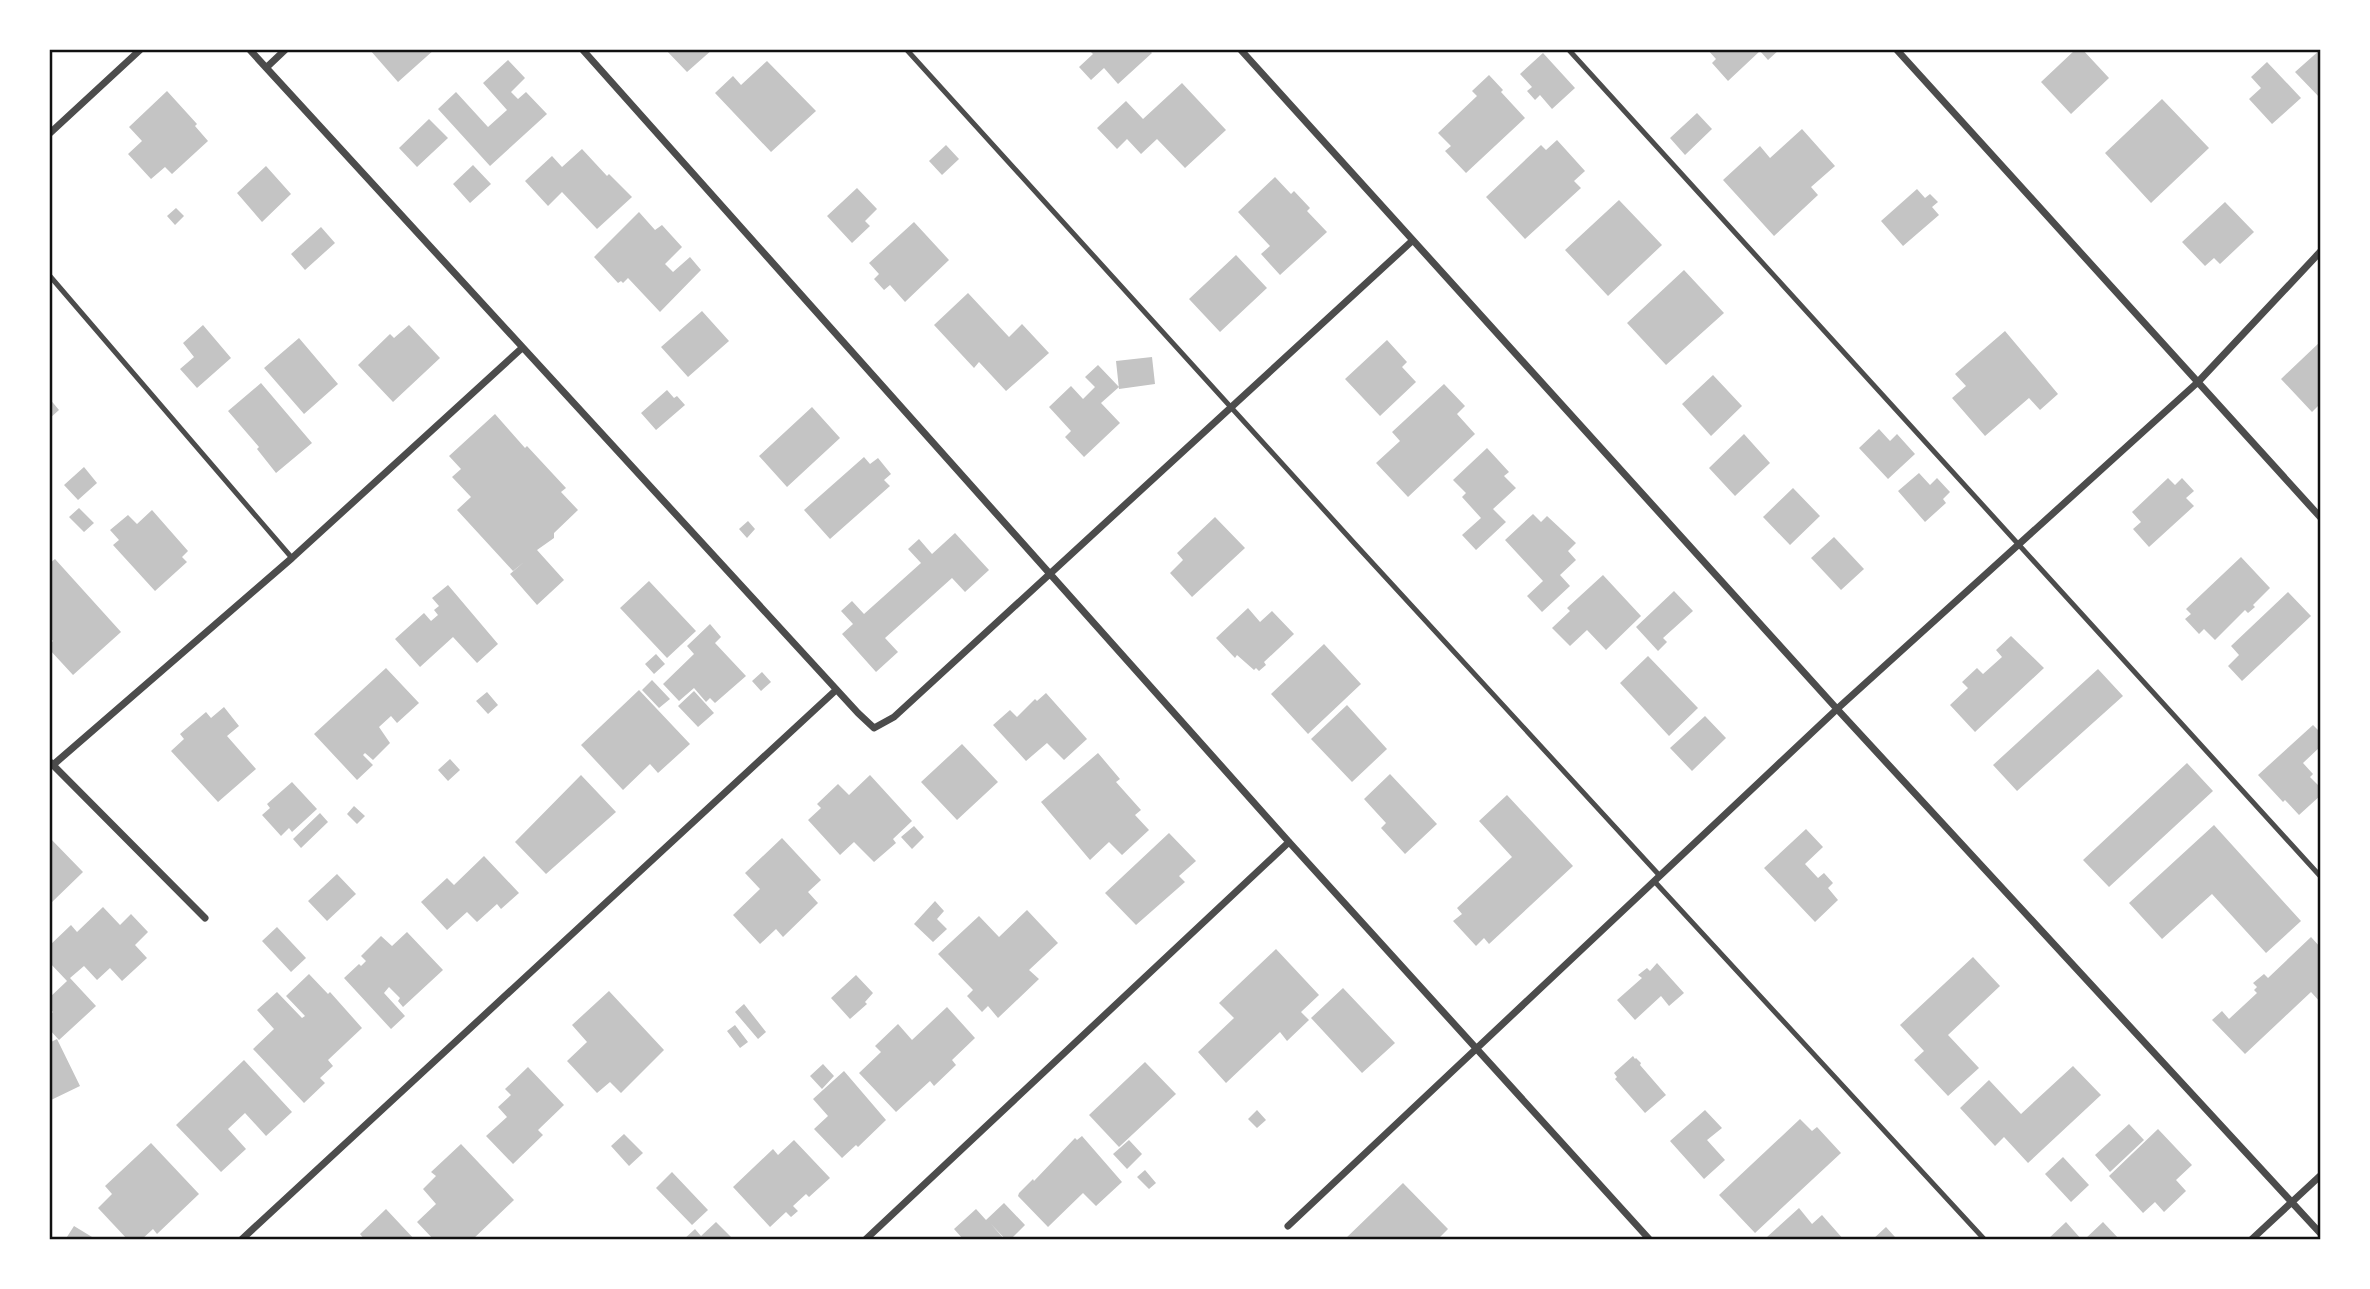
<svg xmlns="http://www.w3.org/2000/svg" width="2370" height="1289" font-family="Rubik,sans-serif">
	<rect width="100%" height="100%" fill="#fff"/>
	<!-- building -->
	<path fill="#c4c4c4" d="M372 49H435L398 82 370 50Z
		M665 49H713L687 72Z
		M1088 49H1148L1152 53 1118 84 1104 68 1091 80 1079 67 1093 54Z
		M1707 49H1780L1768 60 1760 51 1728 81 1712 63 1716 59Z
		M2076 49H2082L2109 78 2071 114 2041 82Z
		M2321 49V99L2295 72Z
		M1543 53 1575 88 1552 109 1540 95 1535 100 1527 91 1532 87 1520 74Z
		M508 60 525 78 511 92 518 99 526 92 547 114 490 166 438 109 456 92 488 127 507 110 483 83Z
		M767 61 816 111 771 152 715 93 733 76 741 85Z
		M2267 62 2301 98 2272 124 2249 99 2261 88 2251 77Z
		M1489 75 1503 90 1501 92 1525 118 1466 173 1445 151 1451 146 1438 133 1477 96 1472 91Z
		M1182 83 1226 130 1185 168 1157 139 1141 154 1127 139 1117 149 1097 128 1126 101 1143 119Z
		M167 91 197 124 195 126 208 141 172 174 165 167 151 179 128 154 142 141 129 127Z
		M2162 99 2209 148 2151 203 2105 153Z
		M1697 113 1712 129 1685 155 1670 138Z
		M429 119 448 138 417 167 399 148Z
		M1802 129 1835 166 1811 187 1818 195 1774 236 1723 180 1760 146 1770 158Z
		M1557 140 1585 171 1574 181 1581 188 1525 239 1486 197 1541 145 1546 150Z
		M946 145 959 159 942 175 929 161Z
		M582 149 607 176 609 174 632 197 597 229 562 192 548 206 525 181 552 156 562 167Z
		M473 165 491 184 470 203 453 184Z
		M266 166 291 194 262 222 237 193Z
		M1275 177 1291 194 1294 191 1310 208 1307 211 1327 232 1280 275 1261 254 1270 246 1238 212Z
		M857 188 877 209 865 221 870 226 852 243 827 216Z
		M1917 189 1925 198 1930 194 1938 202 1932 207 1939 215 1903 246 1881 221Z
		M1619 200 1662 245 1608 296 1565 250Z
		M2225 202 2254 232 2220 264 2214 258 2205 266 2182 242Z
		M176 208 184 216 175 225 167 216Z
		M639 212 655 230 662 225 682 247 665 264 673 272 690 257 701 270 660 312 628 278 623 283 621 281 618 283 594 257Z
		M914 222 949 260 905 302 890 285 884 290 874 279 879 274 869 263Z
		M321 227 335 243 305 270 291 254Z
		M1236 255 1267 288 1220 332 1189 299Z
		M1684 270 1724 313 1666 365 1627 323Z
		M968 293 1009 337 1022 324 1049 353 1006 391 979 362 974 368 934 325Z
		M702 311 729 341 688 377 661 347Z
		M203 325 231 358 197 388 180 369 194 357 183 343Z
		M409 325 440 358 393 402 358 365 390 334 394 338Z
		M2005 331 2058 394 2040 410 2029 398 1985 436 1952 398 1966 386 1955 374Z
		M299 338 338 384 304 414 264 368Z
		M1387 340 1407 362 1402 367 1416 382 1380 416 1345 379Z
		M2321 341V403L2312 412 2281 379Z
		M1152 357 1155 384 1119 389 1116 361Z
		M1098 365 1119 387 1101 403 1120 423 1084 457 1065 437 1071 431 1049 407 1071 386 1083 399 1095 387 1085 377Z
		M1713 375 1742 406 1711 436 1682 404Z
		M261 383 312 443 276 473 257 449 259 447 228 411Z
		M1444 384 1465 406 1457 414 1475 434 1408 497 1376 463 1400 441 1392 432Z
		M667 390 674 398 677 396 685 405 656 430 641 413Z
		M49 398 59 410 49 419Z
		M812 407 840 438 787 487 759 456Z
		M495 414 525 448 527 446 566 488 561 492 578 510 554 533V538L537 550 564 580 537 605 510 574 524 562 513 571 457 510 471 497 452 477 461 469 449 456Z
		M1879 429 1890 441 1897 434 1915 454 1888 479 1859 448Z
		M1744 434 1770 463 1735 496 1709 468Z
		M1487 448 1509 472 1504 476 1516 488 1493 509 1506 522 1476 550 1462 535 1481 518 1462 497 1466 493 1453 480Z
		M864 457 870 464 878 458 891 474 884 480 890 486 830 539 804 510Z
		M84 467 97 483 78 500 64 485Z
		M1919 473 1930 485 1937 478 1950 492 1943 499 1946 503 1925 522 1898 491Z
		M2168 478 2175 485 2182 478 2194 491 2186 498 2194 506 2149 547 2133 529 2141 522 2132 512Z
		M1793 488 1820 516 1790 545 1763 517Z
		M79 508 94 523 84 532 69 517Z
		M152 510 188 551 182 557 187 562 155 591 113 545 119 540 110 530 128 515 137 524Z
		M1533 514 1541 522 1547 516 1576 543 1568 551 1576 560 1560 575 1570 586 1542 612 1527 596 1543 581 1505 540Z
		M1215 517 1245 548 1192 597 1170 573 1183 560 1177 553Z
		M748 521 755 529 747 538 739 529Z
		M955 533 989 570 965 592 952 578 885 638 898 652 876 672 842 634 853 624 841 611 852 601 864 614 921 563 908 549 919 539 932 554Z
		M1834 537 1864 569 1841 590 1811 558Z
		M2241 557 2270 588 2253 605 2255 607 2248 613 2245 610 2215 640 2204 629 2199 634 2185 619 2191 614 2186 609Z
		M55 559 121 632 73 675 49 649V645L53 641 49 636V564Z
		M1603 575 1641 616 1606 650 1587 630 1570 646 1552 628 1570 611 1567 608Z
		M649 581 696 631 667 658 620 608Z
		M448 585 498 644 477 663 453 637 420 667 395 639 424 613 431 621 438 615 434 610 439 606 432 598Z
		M1674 591 1693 611 1663 638 1667 642 1658 651 1636 627Z
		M2288 592 2311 616 2242 681 2228 666 2239 655 2231 646Z
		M1248 608 1260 622 1272 611 1294 634 1264 662 1266 665 1259 671 1256 668 1254 670 1237 655 1235 658 1216 638Z
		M710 624 721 637 715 643 746 676 715 703 710 698 706 702 694 688 679 701 663 684 694 654 687 646Z
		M2011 636 2044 668 1975 732 1950 705 1968 688 1962 682 1977 668 1983 674 2002 657 1996 650Z
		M1324 644 1361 684 1308 734 1271 694Z
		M656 654 665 664 654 674 645 664Z
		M1648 656 1698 708 1669 736 1620 683Z
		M386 668 419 703 397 723 391 716 379 727 390 743 373 760 365 753 363 755 373 765 357 780 314 734Z
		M2098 669 2123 696 2017 791 1993 765Z
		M762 672 771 682 761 691 752 681Z
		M652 680 670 699 659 708 642 690Z
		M639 690 690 744 658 773 650 764 623 790 581 745Z
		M694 691 714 713 698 727 678 706Z
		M487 692 498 705 488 714 476 701Z
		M1046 693 1087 739 1064 760 1047 743 1026 761 993 725 1010 710 1017 717 1035 699 1037 701Z
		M1347 705 1387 749 1352 782 1311 739Z
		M224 707 239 726 227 736 256 769 218 802 171 751 184 739 180 734 206 712 211 718Z
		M1705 716 1726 738 1692 771 1670 748Z
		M2313 725 2321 733V746L2303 763 2313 774 2310 777 2321 788V795L2299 815 2285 800 2283 802 2258 775Z
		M962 744 998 782 957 820 921 782Z
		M1098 753 1120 779 1116 782 1141 810 1135 815 1149 830 1122 855 1109 842 1090 860 1041 802Z
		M450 759 460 770 448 781 438 770Z
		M2187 763 2213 791 2109 887 2083 860Z
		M1390 774 1437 824 1405 854 1381 828 1386 823 1364 799Z
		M581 775 616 812 546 874 515 842Z
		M870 775 912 821 893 839 896 843 874 862 854 842 840 855 808 820 821 808 817 804 838 784 849 795Z
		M292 782 317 809 292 832 289 828 281 836 262 815 270 808 267 804Z
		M1507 795 1573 866 1489 944 1484 938 1476 946 1453 921 1462 914 1457 908 1512 857 1479 821Z
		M354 806 365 816 357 824 347 814Z
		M320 813 328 822 301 848 293 839Z
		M2214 825 2301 921 2266 953 2212 894 2162 939 2129 903Z
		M914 826 924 837 912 849 901 837Z
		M1806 829 1823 847 1805 864 1818 878 1824 873 1833 883 1828 888 1838 900 1815 922 1764 868Z
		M1169 833 1196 861 1179 876 1185 882 1136 925 1105 893Z
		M49 837 83 872 49 905Z
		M782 838 821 880 808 892 818 903 783 937 776 929 760 944 733 915 760 889 745 873Z
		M484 856 519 893 501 909 497 904 477 922 467 912 447 930 421 902 447 878 454 885Z
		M337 874 356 894 327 921 308 901Z
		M935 901 944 911 937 919 947 929 933 942 914 924Z
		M103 907 120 925 131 914 148 932 135 945 147 958 122 981 110 968 97 980 84 966 70 978 96 1006 59 1040 49 1029V1016L53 1012 49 1008V998L67 981 49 962V946L71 925 77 932Z
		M1027 910 1058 943 1029 970 1039 979 998 1018 988 1006 982 1012 967 996 973 990 938 954 979 916 999 937Z
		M277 927 306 958 291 972 262 941Z
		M407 932 443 970 403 1007 398 1001 400 998 389 987 384 993 405 1016 391 1029 344 978 359 964 361 966 366 961 361 956 381 936 392 946Z
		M2311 937 2321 948V1003L2311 992 2245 1054 2212 1020 2222 1011 2229 1019 2257 993 2254 990 2257 987 2253 983 2264 974 2268 978Z
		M1276 949 1319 995 1301 1012 1309 1020 1287 1041 1280 1032 1226 1083 1198 1052 1234 1018 1219 1003Z
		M1973 957 2000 986 1948 1035 1979 1068 1948 1096 1914 1060 1924 1051 1900 1025Z
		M1657 963 1684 993 1669 1006 1661 996 1635 1020 1617 1000 1642 978 1638 975 1647 968 1650 971Z
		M309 974 328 994 330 992 362 1028 328 1060 333 1066 320 1078 325 1083 304 1103 253 1049 274 1029 257 1010 277 992 302 1018 305 1016 286 996Z
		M856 975 873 993 865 1002 867 1004 850 1019 831 998Z
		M1343 988 1395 1043 1362 1073 1311 1018Z
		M609 991 664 1050 621 1093 610 1082 597 1093 567 1061 587 1042 572 1025Z
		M744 1004 766 1032 758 1039 735 1012Z
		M947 1007 975 1038 952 1060 956 1065 934 1086 930 1081 896 1112 859 1073 881 1052 875 1046 898 1024 912 1040Z
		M735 1025 748 1042 740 1048 727 1031Z
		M57 1039 80 1086 49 1101V1043Z
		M1633 1056 1635 1059 1636 1058 1641 1063 1640 1065 1666 1095 1645 1113 1615 1079 1617 1077 1614 1073Z
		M244 1060 292 1112 266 1136 245 1113 228 1129 246 1149 221 1172 176 1125Z
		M1145 1062 1176 1094 1119 1147 1089 1115Z
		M823 1064 834 1076 822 1089 810 1076Z
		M2073 1066 2101 1095 2028 1163 2004 1137 1995 1146 1960 1108 1989 1080 2021 1114Z
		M528 1067 564 1105 538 1130 543 1135 513 1164 486 1136 507 1117 498 1107 511 1095 505 1089Z
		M844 1071 886 1120 858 1147 856 1145 842 1158 814 1129 828 1116 813 1099Z
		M1257 1110 1266 1120 1257 1128 1248 1119Z
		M1705 1110 1722 1128 1707 1140 1725 1160 1704 1179 1670 1141Z
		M1800 1119 1812 1131 1817 1127 1841 1153 1755 1233 1719 1195Z
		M2129 1124 2144 1140 2110 1172 2095 1155Z
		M2158 1129 2192 1165 2176 1180 2186 1191 2164 1212 2155 1202 2143 1213 2109 1176Z
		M624 1134 643 1153 629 1166 611 1146Z
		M1082 1136 1122 1182 1096 1206 1083 1193 1048 1227 1018 1196 1019 1193 1033 1179 1034 1181 1075 1138 1077 1140Z
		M794 1140 830 1178 809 1197 806 1194 793 1206 798 1211 791 1217 786 1212 770 1227 733 1187 773 1149 778 1155Z
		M1129 1140 1142 1154 1127 1169 1113 1154Z
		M151 1143 199 1194 157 1234 153 1229 141 1240H128L98 1208 112 1194 105 1186Z
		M461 1144 514 1200 472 1240H458L456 1238 454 1240H434L417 1222 436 1204 423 1189 436 1176 431 1172Z
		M2063 1157 2089 1185 2071 1202 2045 1174Z
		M1145 1170 1156 1183 1149 1189 1137 1177Z
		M672 1172 708 1210 692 1225 656 1188Z
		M1403 1183 1448 1229 1437 1240H1344Z
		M1004 1203 1025 1225 1010 1240H1006L991 1224 1005 1240H959L962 1238 954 1229 976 1209 986 1220Z
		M1799 1208 1812 1224 1822 1215 1844 1240H1769L1767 1237Z
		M386 1209 415 1240H365L360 1234Z
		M716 1222 734 1240H683L695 1229 701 1236Z
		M2066 1222 2082 1240H2047Z
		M2103 1222 2120 1240H2084Z
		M74 1226 97 1240H65Z
		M1886 1227 1895 1237 1892 1240H1872Z"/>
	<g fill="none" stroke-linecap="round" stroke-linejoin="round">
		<!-- service -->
		<path stroke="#4c4c4c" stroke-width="5" d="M906 49 1355 544 1660 876
			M1568 49 2321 877
			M49 275 292 558
			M1655 882 1985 1240"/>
		<!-- minor -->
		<path stroke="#4c4c4c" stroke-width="7" d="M249 49 858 713 874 728 894 717 1412 241
			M582 49 1289 842 1650 1240
			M1240 49 1837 709 2321 1234
			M1896 49 2321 518
			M267 67 286 49
			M49 134 141 49
			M49 761 205 918
			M53 765 292 558 522 348
			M1288 1226 1837 709 2198 382 2321 251
			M241 1240 836 690
			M865 1240 1289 842
			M2251 1240 2321 1175"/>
	</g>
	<!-- border -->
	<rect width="2370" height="1289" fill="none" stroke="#ffffff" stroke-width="102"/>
	<rect x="51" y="51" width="2268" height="1187" fill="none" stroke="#111" stroke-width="2.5"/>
</svg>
